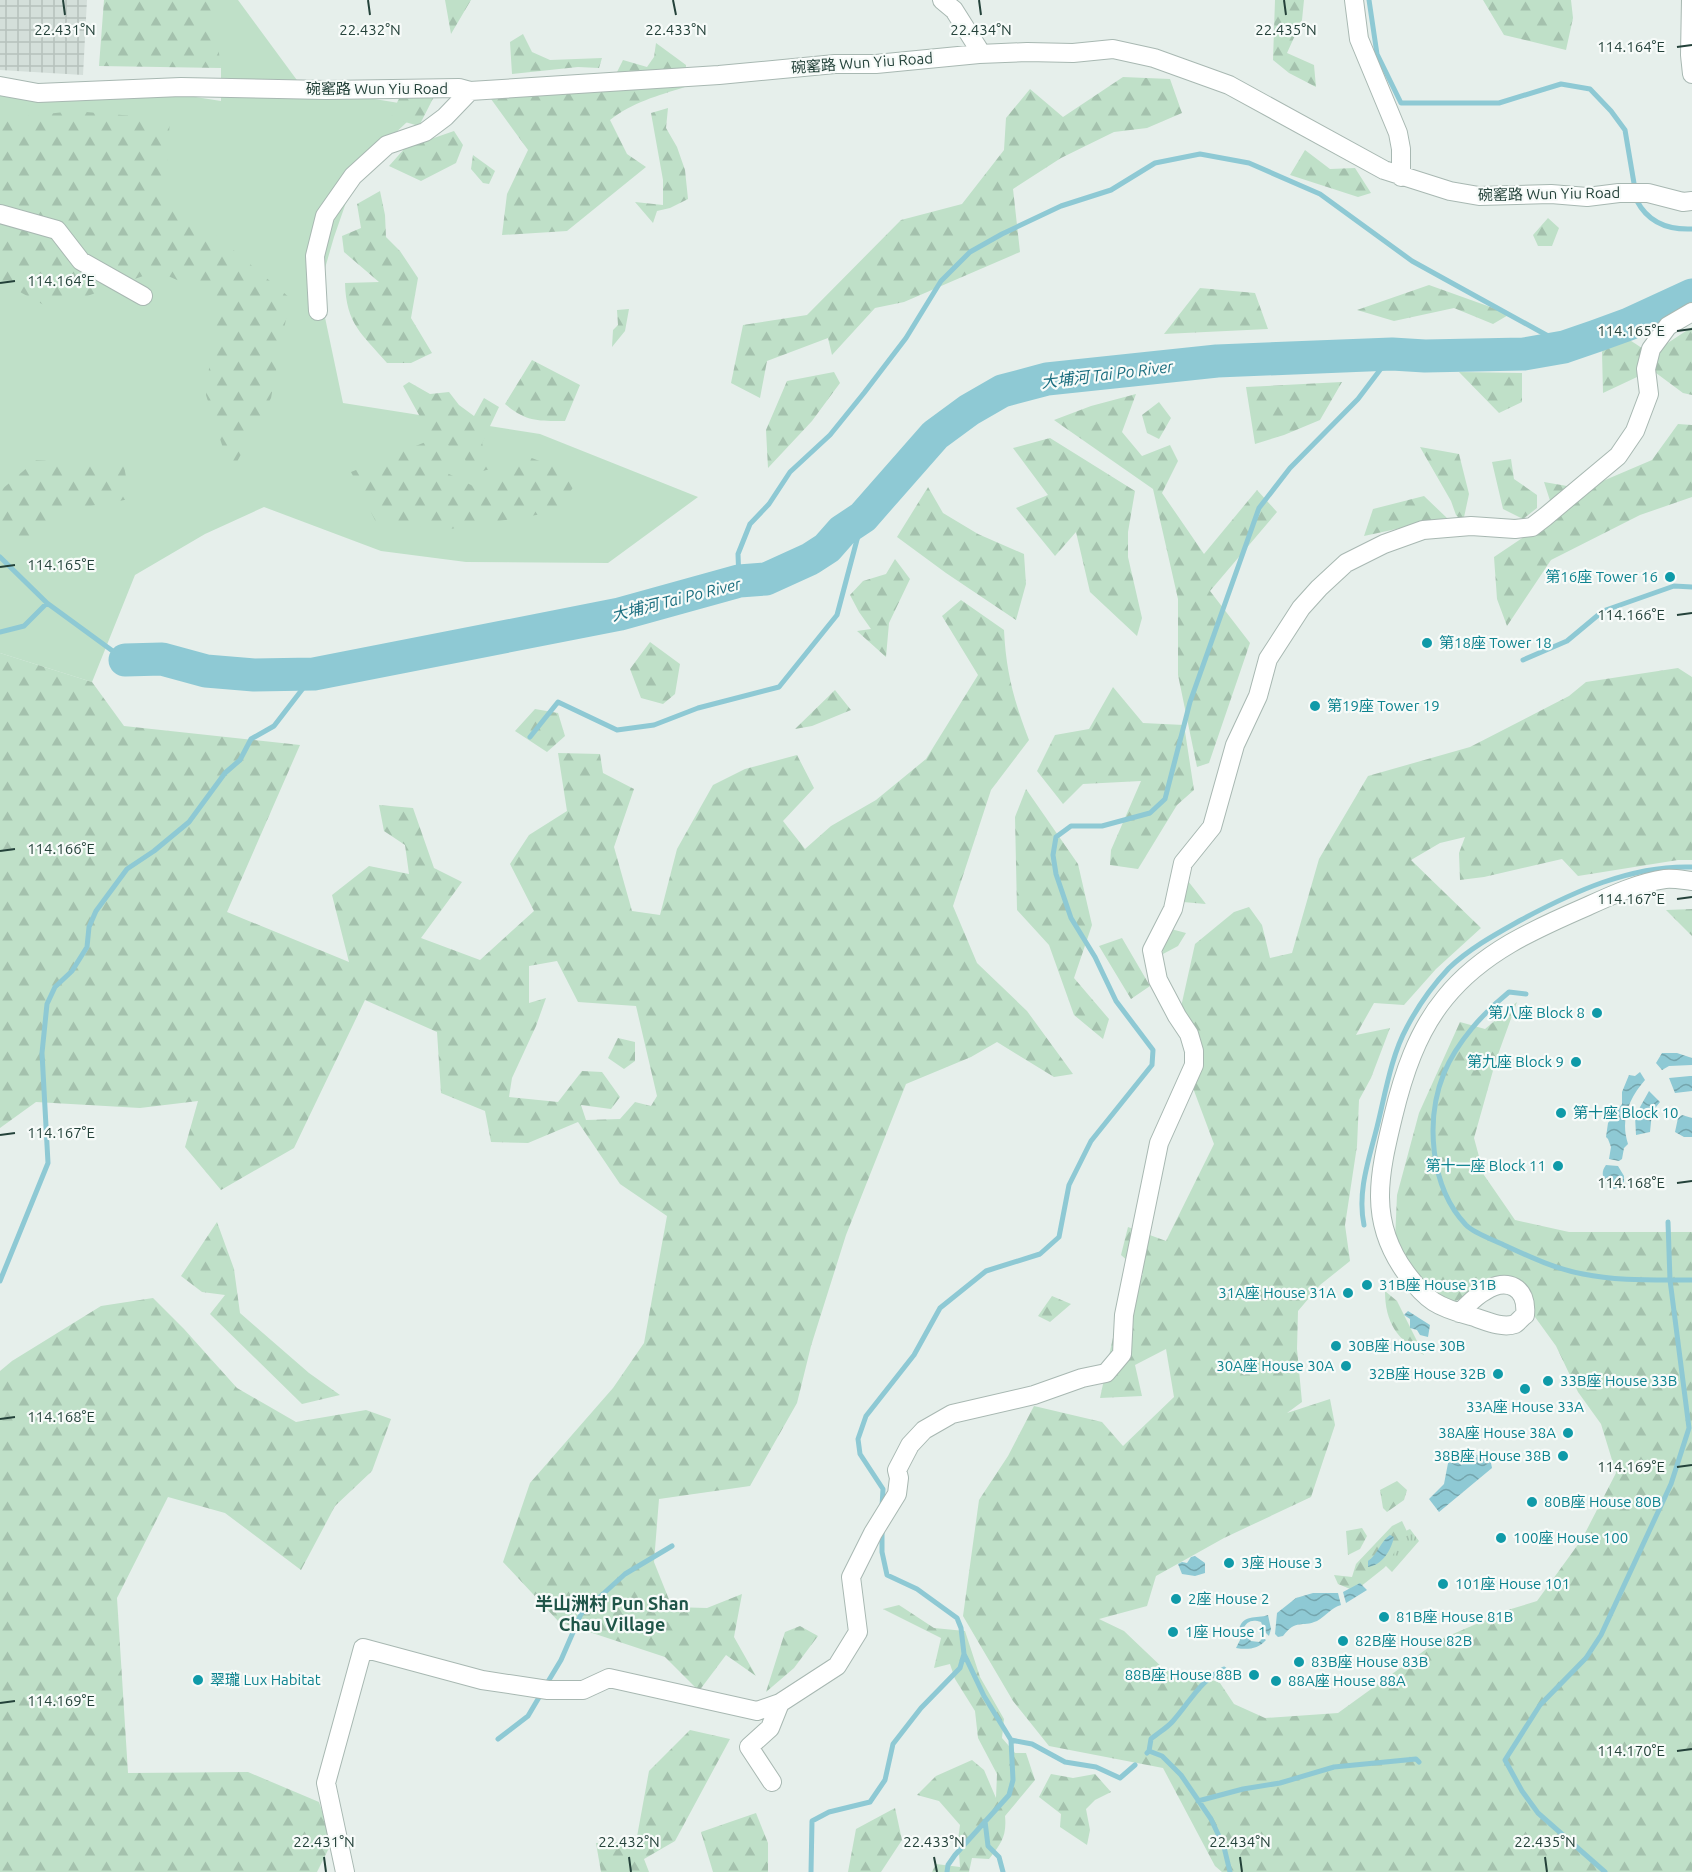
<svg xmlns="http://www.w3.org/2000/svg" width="1692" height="1872" font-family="Ubuntu,'Noto Sans TC',sans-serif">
	<defs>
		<pattern id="industrial-grid" width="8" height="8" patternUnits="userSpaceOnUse" patternTransform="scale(1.5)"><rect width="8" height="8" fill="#d4dfda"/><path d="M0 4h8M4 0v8" fill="none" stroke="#b6c1bc"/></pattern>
		<pattern id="forest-firs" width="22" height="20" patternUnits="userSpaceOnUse" patternTransform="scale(1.5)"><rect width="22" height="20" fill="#bfe0c8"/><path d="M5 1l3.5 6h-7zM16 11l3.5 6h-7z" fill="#a4c1ad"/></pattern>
		<pattern id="park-tufts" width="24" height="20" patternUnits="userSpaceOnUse" patternTransform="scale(1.5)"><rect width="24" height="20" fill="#bfe0c8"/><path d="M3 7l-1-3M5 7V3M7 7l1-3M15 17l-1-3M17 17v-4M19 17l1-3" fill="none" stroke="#a4c1ad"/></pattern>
		<pattern id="water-waves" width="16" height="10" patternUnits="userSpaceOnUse" patternTransform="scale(1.5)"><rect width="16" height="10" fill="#8ec9d4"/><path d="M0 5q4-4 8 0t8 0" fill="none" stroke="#74a5ad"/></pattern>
	</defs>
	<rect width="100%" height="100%" fill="#e6efeb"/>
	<!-- industrial -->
	<path fill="url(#industrial-grid)" d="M0 0H87L83 75 0 70Z"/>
	<!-- grass -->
	<path fill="#bfe0c8" d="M196 0H238L302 87 423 107 358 168 334 237 319 289 343 403 540 434 698 497 608 563 466 562 381 551 264 507 205 534 135 575 92 682 0 653V86L113 84 221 101V68Z"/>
	<!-- forest -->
	<path fill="url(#forest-firs)" fill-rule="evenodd" d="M104 0H215L214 16 221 68 99 66Z
		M445 0H471L451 34Z
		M1275 0H1304L1302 20 1287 53 1314 65 1316 87 1289 73 1273 60Z
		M1483 0H1571L1573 18 1566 50 1504 35Z
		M523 34 532 52 550 60 602 58 599 68 578 67 512 74 510 42Z
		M656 43 686 65 685 87C657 96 633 102 610 120L627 154 646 167 567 231 502 235 507 194 528 150 491 99 546 82 616 74 623 60 647 67 654 57Z
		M1123 77 1170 79 1182 113 1147 128 1114 132 1061 158 1013 189 1020 252 904 302 875 308 832 355 828 338 767 361 760 398 731 383 743 325 807 315 901 220 962 204 1004 150 1006 118 1030 89 1063 117Z
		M443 79 419 126 391 118 406 80Z
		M668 108 666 128 677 147 685 170 688 199 670 208 657 211 653 223 635 202 663 205V180L651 113Z
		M74 111 170 119 165 192 290 298 271 398 231 473 206 395 217 298 157 271 51 309 0 281V119Z
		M454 131 463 145 456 163 421 181 389 166 405 148Z
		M1305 150 1330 169 1355 168 1371 193 1358 197 1290 175Z
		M473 155 495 171 489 184 483 183 471 169Z
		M380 191 385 215 386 237 400 251 418 278 411 318 432 353 411 363H387C362 334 346 324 345 283L379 282 344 252 342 236 361 228 357 204Z
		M1548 218 1559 228 1552 246H1538L1533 235Z
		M1429 285 1510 314 1493 324 1454 308 1394 321 1357 310Z
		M1200 288 1255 293 1268 329 1164 334Z
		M629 309 625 331 612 347 613 330 618 325 617 310Z
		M1692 327V395L1683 393 1652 370 1603 393 1602 352 1616 331 1651 354Z
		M532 360 580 385 565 421C539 421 526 422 505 404Z
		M834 372 840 383 812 421 768 468 766 430 787 381Z
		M1459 372 1522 373V402L1499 413Z
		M409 382 430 394 449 392 459 405 474 416 484 398 499 407 482 443 490 469 469 475 465 459 438 437 445 472 483 491 524 455 581 477 555 512 450 529 376 522 351 472 438 437 424 424 403 386Z
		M1342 382 1320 420 1284 435 1255 444 1246 387Z
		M1136 394 1122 432 1142 456 1170 445 1178 461 1162 493 1204 554 1257 490 1277 512 1210 591 1250 643 1209 763 1197 767 1178 675V599L1153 489 1054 420 1091 406Z
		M1159 402 1171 418 1159 439 1147 433 1142 415Z
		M1678 424 1692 425V497L1640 515 1551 560 1507 626 1497 599 1494 557 1555 516 1544 482 1584 489 1652 460Z
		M1050 438 1135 491 1128 532V557L1142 618 1137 636 1090 592 1076 532 1055 556 1016 508 1048 495 1013 448Z
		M1420 447 1459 454 1469 494 1463 522 1456 515 1451 501Z
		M1511 459 1514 479 1537 495V508L1523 519 1503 509 1492 462Z
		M36 460 124 466 130 499 74 509 26 550 0 520V491Z
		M928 487 943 513 978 534 1024 554 1026 584 1016 620 946 573 897 537Z
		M1424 496 1447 518 1364 536 1373 509Z
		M895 559 910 579 889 623 886 657 857 631 871 629 859 612 850 595 863 581 886 574Z
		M961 600 1004 630C1006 672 1014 701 1029 740L991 790 953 906 977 963 1027 1011 1073 1074 1054 1077 997 1042 971 1057 906 1084 846 1235 811 1346 797 1403 750 1486 659 1499 654 1562 672 1607 707 1608 742 1594 734 1637 756 1676 726 1655 699 1691 665 1657 559 1622 503 1562 530 1483 613 1388 644 1343 667 1216 620 1184 578 1122 528 1143 491 1142 485 1111 441 1093 437 1032 365 1000 294 1148 221 1190 185 1147 198 1101 140 1108 36 1102 0 1128V653L92 682 124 726 300 745 227 912 349 962 332 895 369 866 409 874 405 845 384 831 379 805 413 808 434 868 462 882 421 938 480 960 534 911 510 864 529 835 567 811 558 753 600 754 603 773 634 789 614 847 632 911 660 915 677 849 713 785 745 769 797 755 814 788 783 821 805 849 831 826 876 800 926 759 978 675 942 616ZM557 961 578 1002 636 1006 657 1096 651 1106 635 1102 620 1119 586 1120 581 1105 611 1109 620 1097 602 1072 582 1071 558 1102 509 1097 512 1078 536 1026 546 998 529 1003V966Z
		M650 642 680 664 675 694 663 704 641 698 630 669Z
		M1678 668 1692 677V860H1678L1578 876 1562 859 1484 877 1460 880 1459 853 1465 837 1440 843 1411 860 1481 928 1436 969 1404 1005 1374 1003 1356 1035 1390 1028 1371 1078 1359 1100 1357 1146 1345 1225 1350 1261 1320 1285 1298 1311 1297 1349 1302 1402 1287 1413 1330 1399 1335 1425 1311 1497 1224 1538 1156 1576 1147 1606 1099 1619 1124 1631 1166 1671H1189L1220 1683 1234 1704 1265 1718 1338 1713 1439 1640 1511 1609 1537 1601 1582 1539 1616 1473 1601 1424 1578 1392 1556 1346 1535 1317 1530 1291 1490 1284 1452 1303 1426 1289 1395 1240 1397 1195 1419 1113 1460 1022 1485 1029 1517 1002 1496 1060 1474 1138 1484 1175 1515 1220 1569 1232H1692V1872H1222L1215 1866 1163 1768 1049 1746 1013 1701 963 1616 979 1500 1008 1456 1034 1406 1102 1422 1123 1446 1174 1397 1166 1349 1135 1365 1142 1396 1100 1398 1117 1319 1143 1274 1121 1255 1128 1227 1166 1241 1214 1144 1193 1088 1181 1007 1195 944 1234 912 1249 907 1262 925 1270 958 1292 953 1319 859 1368 776 1470 747 1569 696 1586 682Z
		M1113 687 1143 723 1184 725 1194 790 1177 805 1138 869 1110 865 1111 850 1141 781 1083 784 1063 804 1037 771 1055 735 1089 729Z
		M835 690 851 710 812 726 795 729Z
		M535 709 558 713 565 736 547 752 515 731Z
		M1026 789 1078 864 1092 925 1074 978 1109 1019 1103 1039 1074 1015 1049 945 1017 910 1015 817Z
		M1188 881 1206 904 1183 902Z
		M1692 909V936L1666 910Z
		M1156 925 1186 933 1178 946 1163 954Z
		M1122 938 1150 986 1131 999 1099 946Z
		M618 1038 635 1042V1061L624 1069 608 1058Z
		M217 1222 234 1269 240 1313 309 1373 340 1395 302 1404 210 1314 225 1295 202 1292 181 1276Z
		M1385 1291 1397 1301 1424 1355C1397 1340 1385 1322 1385 1291Z
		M1052 1296 1071 1304 1050 1322 1038 1316Z
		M153 1298 184 1329 237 1388 296 1422 366 1410 391 1419 372 1471 335 1506 301 1570 225 1513 168 1497 117 1598 128 1773 248 1772 319 1802 332 1842 317 1872H0V1371L12 1361 101 1306Z
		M1397 1481 1407 1490 1404 1500 1387 1512 1383 1508 1380 1490Z
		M1402 1521 1411 1540 1384 1568 1355 1591 1338 1584 1334 1575 1352 1577 1356 1564 1392 1526Z
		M1362 1528 1367 1536 1360 1549 1348 1555 1346 1531Z
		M899 1605 934 1628 965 1631 980 1677 1004 1719 1002 1738 1015 1753H1026L1035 1780 1005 1816C1007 1836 1001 1844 989 1859L972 1858 969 1872H932L936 1864 960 1867 958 1840 960 1825 939 1801 917 1795 936 1776 972 1760 984 1770 996 1798 997 1774 978 1738 975 1711 955 1679 950 1664 934 1668 941 1638 883 1609Z
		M800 1626 818 1636 794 1668 766 1692 785 1632Z
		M690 1730 730 1739 675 1841 644 1859 649 1872H601L596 1843 636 1842 649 1771Z
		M1051 1774 1073 1778 1095 1774 1111 1792 1095 1800 1086 1809 1090 1830 1087 1845 1060 1827 1061 1814 1039 1797Z
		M895 1808 902 1840 881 1872H848L856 1829Z
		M756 1813 768 1843V1872H713L701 1832Z"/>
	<!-- park -->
	<path fill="url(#park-tufts)" d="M1410 1529 1419 1541 1392 1572 1385 1565C1388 1561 1392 1557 1394 1553 1401 1542 1397 1534 1410 1529Z"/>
	<!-- water -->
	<path fill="url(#water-waves)" d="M1662 1053H1677L1692 1058V1065L1669 1066 1662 1070 1656 1063Z
		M1640 1072 1645 1080C1629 1098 1620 1120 1628 1144L1624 1148 1622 1159 1619 1161 1609 1159 1611 1147 1608 1139 1606 1137 1608 1123 1622 1104V1092L1629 1075 1635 1076Z
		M1690 1076H1692V1091L1675 1093 1669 1078Z
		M1649 1091 1660 1102 1652 1112 1650 1132 1636 1135 1635 1116Z
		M1682 1115 1692 1118V1137H1684L1675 1132 1678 1118Z
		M1606 1165 1618 1166 1624 1176V1182L1620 1187 1614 1189C1604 1183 1599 1174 1606 1165Z
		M1408 1311 1430 1325 1428 1337 1420 1335 1417 1330 1410 1328V1319L1404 1315Z
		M1457 1451 1475 1455H1486L1490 1458 1492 1468 1439 1512 1429 1499 1444 1484 1449 1458Z
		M1390 1535 1394 1537C1391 1551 1382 1565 1368 1567V1561C1378 1554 1380 1542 1390 1535Z
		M1195 1556 1205 1563V1573L1195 1576 1182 1574 1178 1564 1182 1562 1187 1563 1191 1557Z
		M1360 1583 1367 1590 1346 1603 1343 1592Z
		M1313 1593H1338L1341 1605C1331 1608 1326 1616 1317 1621 1301 1628 1297 1618 1283 1636L1278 1637 1275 1634 1277 1613 1296 1598Z
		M1268 1615 1271 1629 1269 1636 1265 1632 1261 1622C1252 1619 1247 1621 1243 1629L1239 1630C1242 1614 1256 1619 1268 1615Z
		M1244 1634 1251 1641 1259 1642 1263 1638 1266 1640C1258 1649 1248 1650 1236 1648L1240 1640V1635Z"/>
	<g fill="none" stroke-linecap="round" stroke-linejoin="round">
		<!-- stream -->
		<path stroke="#8ec9d4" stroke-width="5" d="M1369 0 1377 54 1401 103H1499L1561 84 1590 89 1611 111 1625 130 1637 201C1648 222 1668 230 1692 229
			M0 557 47 603 125 660
			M739 581 738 554 750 524 769 504 790 472 830 435 864 393 906 338 941 281 970 252 1002 234 1061 206 1111 190 1155 163 1200 154 1249 163 1320 194 1412 261 1550 337 1564 347
			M0 632 24 626 47 603
			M1523 660 1567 641 1603 611 1674 586 1692 587
			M530 737 558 702 617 730 654 725 698 708 779 687 837 615 863 517
			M1526 994 1509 992C1483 1013 1457 1042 1444 1073 1425 1120 1430 1187 1466 1225 1474 1233 1491 1239 1502 1244 1528 1256 1555 1269 1583 1274 1612 1280 1641 1280 1670 1280L1668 1222
			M1364 1225C1357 1192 1369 1159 1377 1127 1385 1095 1391 1056 1407 1027 1418 1006 1433 985 1449 968 1470 948 1496 934 1521 920 1573 892 1631 865 1692 867
			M0 1281 48 1163 42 1053 47 1004 55 987 72 971 87 947 89 927 96 911 127 869 154 851 189 822 225 773 240 760 251 739 274 726 314 674
			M882 1507 883 1489 860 1454 858 1439 866 1416 914 1355 940 1308 986 1271 1040 1254 1059 1237 1069 1185 1091 1141 1152 1065 1153 1050 1116 1001 1095 957 1071 918 1056 874 1053 855 1056 837 1071 826H1102L1150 813 1165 799 1190 702 1259 508 1290 468 1358 399 1392 354
			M964 1654 984 1696 1011 1740 1032 1744 1065 1762 1096 1767 1120 1778 1135 1765
			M546 1685 561 1660 581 1614 625 1574 672 1546
			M498 1739 528 1716 541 1694
			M1149 1751 1151 1739C1158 1733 1167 1728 1173 1721 1190 1702 1200 1680 1224 1669
			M1147 1753 1149 1751 1162 1756 1181 1775 1211 1819 1224 1847 1230 1872
			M1198 1801 1243 1789 1280 1783 1334 1767 1416 1759 1419 1762
			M985 1821 988 1846 999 1857 1003 1872
			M811 1872 812 1821 829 1812 870 1802 885 1780 893 1744 921 1708 960 1668 964 1654 961 1628 957 1618 917 1589 887 1575 882 1552V1531
			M947 1872 948 1865 955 1855 1009 1795 1013 1780 1011 1740
			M1605 1872 1538 1813 1522 1791 1505 1760 1540 1705 1586 1658 1601 1635 1671 1484 1689 1428 1670 1280H1692"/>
		<!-- river -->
		<path stroke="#8ec9d4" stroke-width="33" d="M125 660 162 659 206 671 254 675 314 674 620 614 739 581 766 579 810 559 827 548 842 531 863 517 935 435 969 410 1002 391 1047 379 1217 361 1392 354 1425 356 1524 354 1564 347 1596 336 1629 324 1692 295"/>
		<!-- street casing -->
		<g stroke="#a8b8b2" stroke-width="20">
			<path id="street" d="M942 0 954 10 978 48 979 54
				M1354 0 1359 39 1398 133 1401 149V177
				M1691 0 1690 55 1692 74
				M0 86 38 93 181 87 326 90 459 88 470 91 719 75 835 64H876L979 54 1027 52 1073 53 1113 49 1154 58 1229 85 1384 170 1450 191 1479 196 1551 194 1587 197 1619 193H1648L1683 202 1692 201
				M0 214 57 230 81 261 143 296
				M318 311 315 256 325 216 353 176 387 145 425 132 445 117 470 91
				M1459 1313C1467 1306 1475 1296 1485 1291 1507 1277 1528 1287 1525 1315 1522 1317 1518 1322 1515 1324 1502 1329 1484 1320 1471 1316 1437 1307 1427 1301 1406 1273 1368 1221 1379 1175 1393 1117 1403 1075 1417 1032 1445 998 1482 952 1535 929 1588 906 1612 895 1638 883 1665 879 1673 878 1683 880 1692 881
				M772 1782 749 1747 770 1728 780 1703
				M345 1872 326 1783 363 1648 482 1680 548 1690H583L609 1678 757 1711 780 1703 837 1666 858 1632 851 1577 873 1533 897 1494 899 1478 897 1470 910 1445 924 1430 952 1414 1034 1395 1082 1378 1106 1373 1122 1354 1124 1315 1159 1143 1194 1065V1051L1189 1034 1177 1016 1158 980 1152 950 1173 909 1183 863 1212 827 1235 745 1258 696 1268 659 1301 608 1319 588 1346 563 1384 544 1423 530 1471 526 1515 529 1532 527 1545 517 1618 456 1635 431 1649 394 1646 369 1651 349 1668 326 1692 312"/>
		</g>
		<!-- street -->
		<use href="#street" stroke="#fff" stroke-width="18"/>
	</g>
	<!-- ticks -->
	<path fill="none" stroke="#24423a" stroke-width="2" d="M63 0 65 15M368 0 370 15M673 0 676 15M979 0 981 15M1284 0 1286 15M1677 47 1692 45M0 283 15 281M1677 331 1692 329M0 567 15 565M1677 615 1692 613M0 851 15 849M1677 899 1692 897M0 1135 15 1133M1677 1183 1692 1181M0 1419 15 1417M1677 1467 1692 1465M0 1703 15 1701M1677 1751 1692 1749M324 1857 326 1872M629 1857 631 1872M934 1857 937 1872M1240 1857 1242 1872M1545 1857 1547 1872"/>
	<!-- markers -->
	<g fill="#0f9aa8" stroke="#f7fbf9" stroke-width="2">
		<circle cx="1670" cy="577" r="6"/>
		<circle cx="1427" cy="643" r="6"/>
		<circle cx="1315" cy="706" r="6"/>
		<circle cx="1597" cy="1013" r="6"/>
		<circle cx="1576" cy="1062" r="6"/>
		<circle cx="1561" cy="1113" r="6"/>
		<circle cx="1558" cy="1166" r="6"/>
		<circle cx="1367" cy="1285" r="6"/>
		<circle cx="1348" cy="1293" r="6"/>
		<circle cx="1336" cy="1346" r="6"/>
		<circle cx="1346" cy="1366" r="6"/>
		<circle cx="1498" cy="1374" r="6"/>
		<circle cx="1548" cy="1381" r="6"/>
		<circle cx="1525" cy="1389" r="6"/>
		<circle cx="1568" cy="1433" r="6"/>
		<circle cx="1563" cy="1456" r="6"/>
		<circle cx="1532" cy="1502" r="6"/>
		<circle cx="1501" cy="1538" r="6"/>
		<circle cx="1229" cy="1563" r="6"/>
		<circle cx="1443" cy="1584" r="6"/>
		<circle cx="1176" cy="1599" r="6"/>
		<circle cx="1384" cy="1617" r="6"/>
		<circle cx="1173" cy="1632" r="6"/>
		<circle cx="1343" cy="1641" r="6"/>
		<circle cx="1299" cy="1662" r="6"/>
		<circle cx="1254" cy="1675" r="6"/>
		<circle cx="198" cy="1680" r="6"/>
		<circle cx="1276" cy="1681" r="6"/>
	</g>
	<g text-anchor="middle" stroke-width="4.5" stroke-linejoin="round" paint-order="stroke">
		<!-- street labels -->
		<g font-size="15" fill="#24423a" stroke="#f7fbf9">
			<text transform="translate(862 63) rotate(-4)" y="5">碗窰路 Wun Yiu Road</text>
			<text x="377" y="94">碗窰路 Wun Yiu Road</text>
			<text transform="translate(1549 194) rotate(-1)" y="5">碗窰路 Wun Yiu Road</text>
		</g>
		<!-- culture labels -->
		<g font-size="15" fill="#0d838f" stroke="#f7fbf9" text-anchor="start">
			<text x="1658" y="582" text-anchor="end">第16座 Tower 16</text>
			<text x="1439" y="648">第18座 Tower 18</text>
			<text x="1327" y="711">第19座 Tower 19</text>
			<text x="1585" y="1018" text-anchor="end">第八座 Block 8</text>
			<text x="1564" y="1067" text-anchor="end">第九座 Block 9</text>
			<text x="1573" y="1118">第十座 Block 10</text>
			<text x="1546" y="1171" text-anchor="end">第十一座 Block 11</text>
			<text x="1379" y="1290">31B座 House 31B</text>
			<text x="1336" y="1298" text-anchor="end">31A座 House 31A</text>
			<text x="1348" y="1351">30B座 House 30B</text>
			<text x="1334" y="1371" text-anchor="end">30A座 House 30A</text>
			<text x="1486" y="1379" text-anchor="end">32B座 House 32B</text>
			<text x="1560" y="1386">33B座 House 33B</text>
			<text x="1525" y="1412" text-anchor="middle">33A座 House 33A</text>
			<text x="1556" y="1438" text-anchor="end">38A座 House 38A</text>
			<text x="1551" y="1461" text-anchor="end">38B座 House 38B</text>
			<text x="1544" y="1507">80B座 House 80B</text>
			<text x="1513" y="1543">100座 House 100</text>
			<text x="1241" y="1568">3座 House 3</text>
			<text x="1455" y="1589">101座 House 101</text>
			<text x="1188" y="1604">2座 House 2</text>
			<text x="1396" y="1622">81B座 House 81B</text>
			<text x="1185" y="1637">1座 House 1</text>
			<text x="1355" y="1646">82B座 House 82B</text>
			<text x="1311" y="1667">83B座 House 83B</text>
			<text x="1242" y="1680" text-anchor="end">88B座 House 88B</text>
			<text x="210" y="1685">翠瓏 Lux Habitat</text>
			<text x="1288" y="1686">88A座 House 88A</text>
		</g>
		<!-- water labels -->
		<g font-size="16" font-style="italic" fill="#1c6f80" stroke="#f7fbf9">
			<text transform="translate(1107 374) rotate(-7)" y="6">大埔河 Tai Po River</text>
			<text transform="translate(676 599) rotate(-14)" y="6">大埔河 Tai Po River</text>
		</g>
		<!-- quarter labels -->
		<g font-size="18" font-weight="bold" fill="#1f5548" stroke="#f7fbf9">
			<text x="612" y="1610">半山洲村 Pun Shan<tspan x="612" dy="21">Chau Village</tspan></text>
		</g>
	</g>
	<g font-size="15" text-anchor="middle" fill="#24423a" stroke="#f7fbf9" stroke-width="4.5" stroke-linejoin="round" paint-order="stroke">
		<text x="65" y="35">22.431°N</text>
		<text x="370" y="35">22.432°N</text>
		<text x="676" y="35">22.433°N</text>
		<text x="981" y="35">22.434°N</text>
		<text x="1286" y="35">22.435°N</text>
		<text x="1631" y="52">114.164°E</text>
		<text x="61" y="286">114.164°E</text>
		<text x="1631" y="336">114.165°E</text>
		<text x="61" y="570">114.165°E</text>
		<text x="1631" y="620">114.166°E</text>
		<text x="61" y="854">114.166°E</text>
		<text x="1631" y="904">114.167°E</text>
		<text x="61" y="1138">114.167°E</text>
		<text x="1631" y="1188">114.168°E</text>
		<text x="61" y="1422">114.168°E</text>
		<text x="1631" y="1472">114.169°E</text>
		<text x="61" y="1706">114.169°E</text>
		<text x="1631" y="1756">114.170°E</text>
		<text x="324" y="1847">22.431°N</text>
		<text x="629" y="1847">22.432°N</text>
		<text x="934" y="1847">22.433°N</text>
		<text x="1240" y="1847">22.434°N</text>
		<text x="1545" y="1847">22.435°N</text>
	</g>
</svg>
